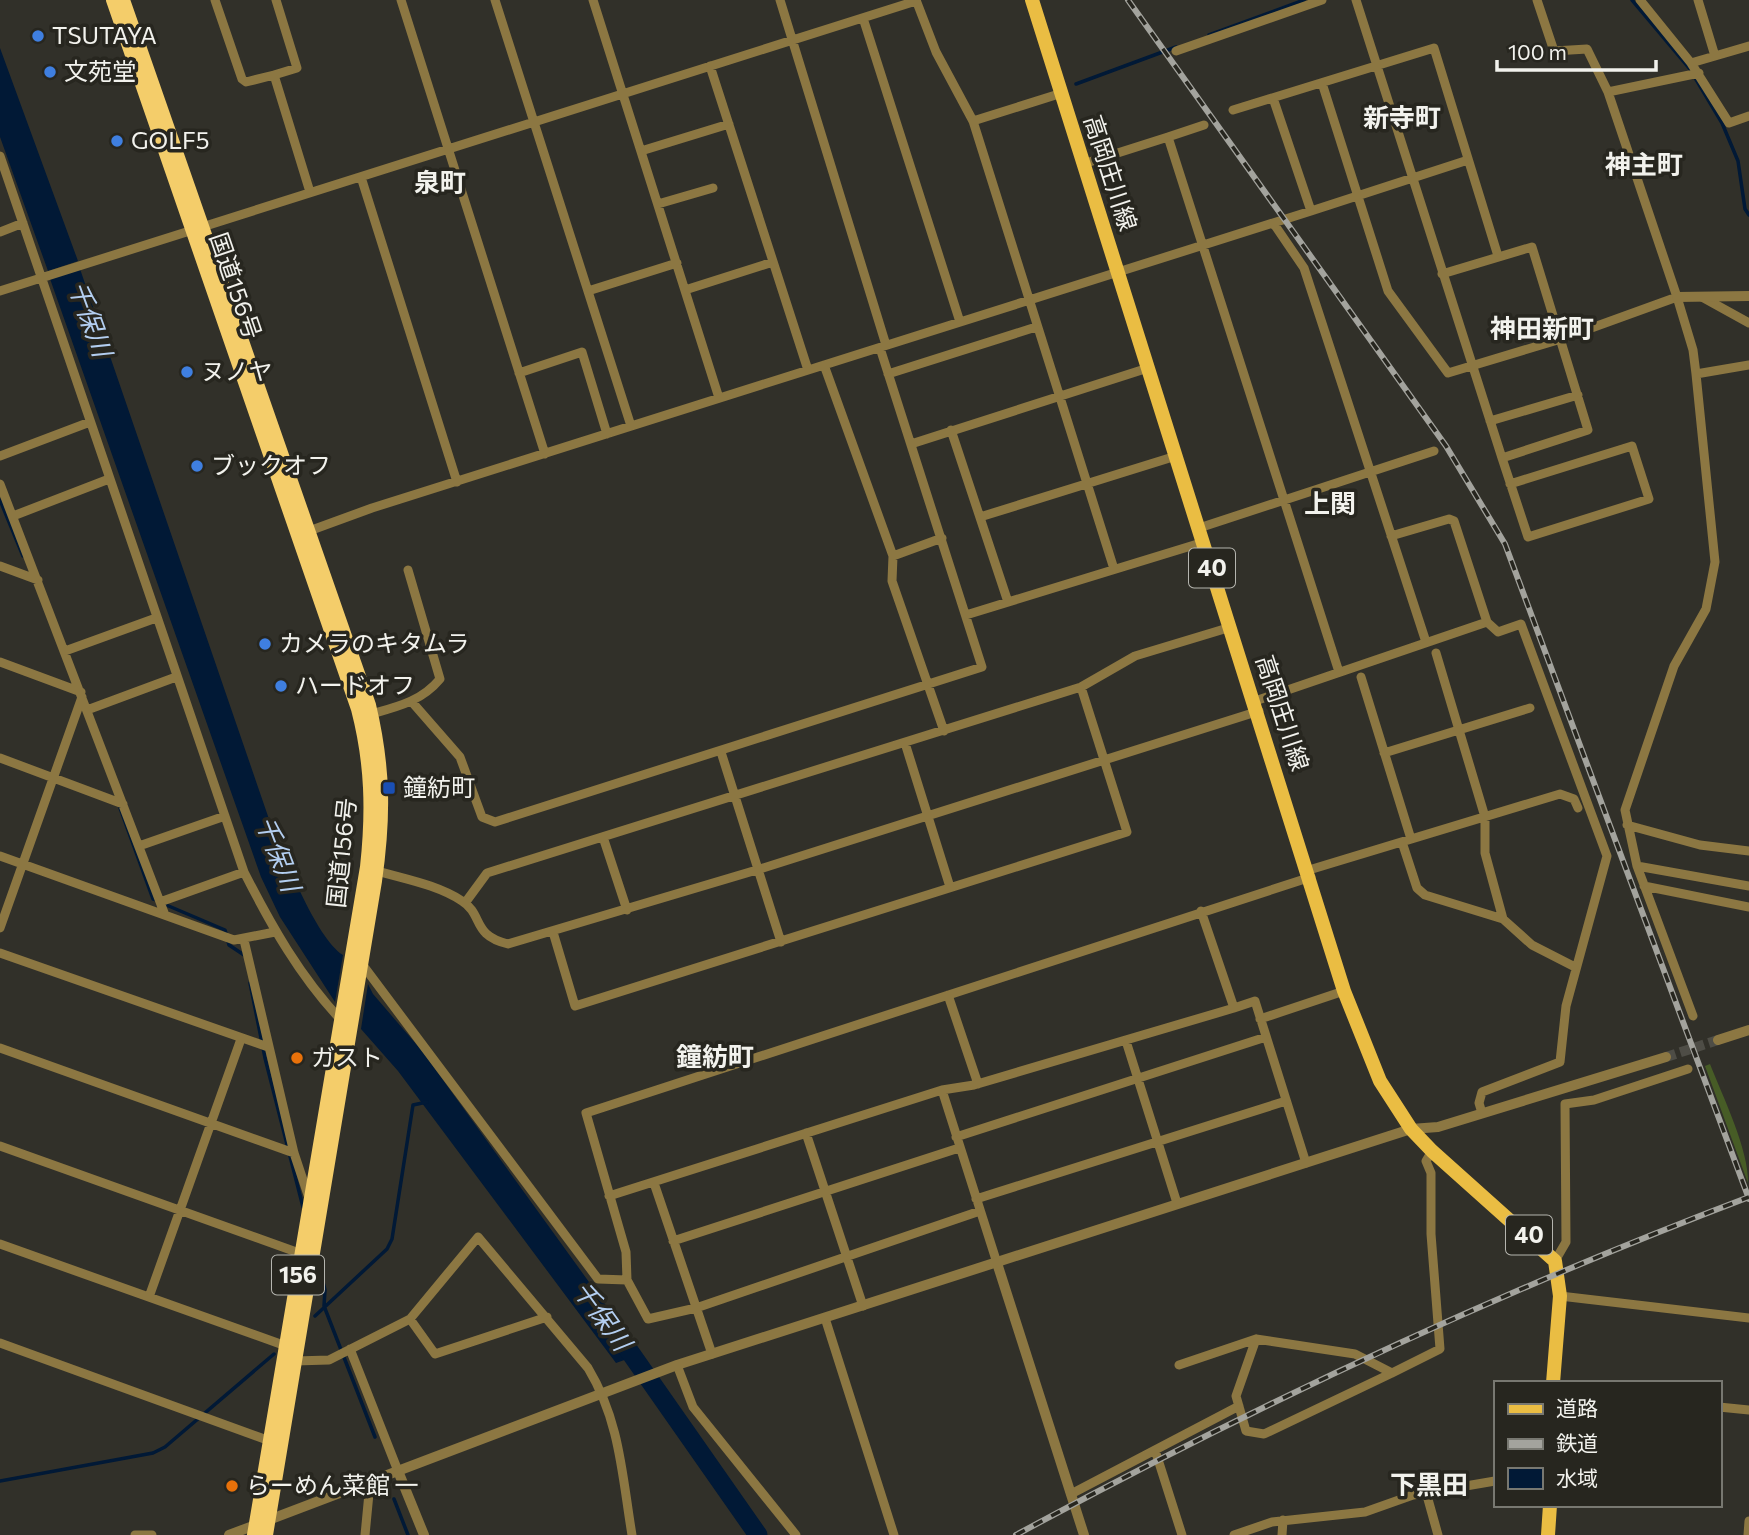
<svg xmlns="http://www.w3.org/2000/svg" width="1749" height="1535" font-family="Commissioner,'Noto Sans JP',sans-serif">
	<rect width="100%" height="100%" fill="#313029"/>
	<!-- green -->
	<path fill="#475c26" d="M1710 1064C1723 1097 1749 1150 1748 1183L1705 1066Z"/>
	<!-- water -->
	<path fill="#011936" d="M0 48 78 261 48 271 0 137Z
		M79 266 270 822C284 854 315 937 343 955L335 1002 280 917 261 877 49 276Z
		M368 984 373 994 422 1051 641 1354 616 1363 398 1071 361 1029Z"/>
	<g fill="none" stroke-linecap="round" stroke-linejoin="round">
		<!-- stream -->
		<path stroke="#011936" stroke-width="3.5" d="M1632 0 1690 69
			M1209 35 1304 0
			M1694 76 1722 123 1738 161 1745 209 1749 215
			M1076 84 1176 47
			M0 500 23 556
			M120 808 153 899 157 900
			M164 904 225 930 229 945 244 955
			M250 983 265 1058 303 1207
			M318 1262 325 1290 324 1306 375 1437
			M315 1316 387 1249 392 1239 413 1105 427 1102
			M0 1481 153 1453 165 1447 274 1354
			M394 1499 408 1535"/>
		<!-- river -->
		<path stroke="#011936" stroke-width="19" d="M618 1335 758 1535"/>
		<!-- tertiary-tunnel -->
		<path stroke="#4e4d46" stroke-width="10" stroke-dasharray="10 5" stroke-linecap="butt" d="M1666 1057 1718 1040"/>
		<!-- minor -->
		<path stroke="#8c7742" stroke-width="9" d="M215 0 242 79 246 82 274 75 310 192
			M401 0 545 454
			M495 0 631 426
			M593 0 719 398
			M780 0 886 345
			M916 0 936 52 973 121 1114 569
			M1356 0 1502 458 1528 537 1649 499 1632 446 1510 484
			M1537 0 1554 51 1587 49 1608 92 1677 297 1693 350 1696 374 1715 562 1706 609 1674 666 1625 810 1637 866 1693 1016
			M1640 0 1691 63 1729 123 1749 116
			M863 18 960 322
			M1176 51 1322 0
			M1715 56 1749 46
			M1691 63 1715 56 1698 0
			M710 66 808 370
			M274 75 297 68 276 0
			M1322 83 1388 291 1448 373 1561 339 1677 297
			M1608 92 1699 73
			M1273 98 1311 211 1468 160
			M1233 110 1434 48 1498 256
			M973 121 1062 93
			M1168 137 1204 125
			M641 151 729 124
			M0 156 244 872C271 925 300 977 342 1021
			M1083 164 1168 137 1339 672
			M361 177 457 482
			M658 204 713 188
			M1274 224 1304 268 1426 642
			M0 232 23 223
			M1442 274 1532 247 1588 430 1502 458
			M685 290 773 262
			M0 291 916 1
			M588 291 677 263
			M1702 297 1749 323
			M824 365 893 556 892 581 944 731
			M519 373 582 352 607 434
			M888 374 1036 327
			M1696 374 1749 365
			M1490 421 1578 395
			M951 430 1008 602
			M911 444 1148 368
			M0 456 90 422
			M0 484 165 915
			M13 516 109 479
			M980 517 1176 456
			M1199 528 1434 451
			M309 531 372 508 1311 211
			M1391 536 1449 519 1454 521 1487 622
			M893 556 942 538
			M0 566 38 580
			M966 615 1204 542
			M65 651 156 618
			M1436 653 1485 817V853L1503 919
			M0 662 81 692
			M1361 677 1411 839
			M1255 701 1487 622 1498 632 1521 624 1607 856 1566 1006 1560 1062 1482 1092 1479 1103 1482 1113
			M412 702 460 757 482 817 495 822 982 667 880 348
			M87 710 176 677
			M368 715C396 707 421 702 440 679L408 570
			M905 743 950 887
			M721 752 781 942
			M1384 753 1530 708
			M0 758 123 804
			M1627 825 1700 845 1749 851
			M603 837 627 910
			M1402 842 1417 888 1425 895 1503 919 1532 945 1575 967
			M139 846 225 816
			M0 856 234 940 275 932
			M1637 866 1749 886
			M374 870C403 879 436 884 462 901 484 915 471 935 508 944L760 869 1259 711
			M1309 870 1560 794 1574 799 1578 808
			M1644 886 1749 907
			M160 902 244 872
			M465 903 487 873 1081 687 1135 656 1231 627
			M1201 911 1234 1008 1255 1001 1306 1163
			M0 928 82 697
			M553 932 575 1006 1127 832 1081 687
			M244 940 294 1153 309 1198
			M0 953 268 1047
			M362 964 598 1279 627 1280
			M948 995 978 1084
			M1260 1019 1344 991
			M1126 1041 1177 1203
			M0 1048 294 1153
			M942 1090 997 1263
			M806 1133 863 1306
			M956 1137 1266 1037
			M0 1146 302 1254
			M654 1183 712 1354
			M609 1196 942 1090 974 1085 1234 1008
			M976 1199 1286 1101
			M980 1211 696 1308 648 1319 627 1280 626 1252 586 1113 1311 877
			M673 1241 959 1148
			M0 1244 286 1346
			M1555 1261 1566 1242 1565 1104 1594 1100 1688 1069
			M1560 1296 1749 1318
			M149 1297 241 1039
			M825 1318 894 1535
			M410 1319 435 1354 547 1317
			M1256 1339 1236 1396 1246 1431 1264 1434 1392 1373
			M0 1343 270 1441
			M350 1349 398 1471
			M295 1361 329 1360 410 1319 478 1237 588 1368C620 1421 622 1475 632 1535
			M677 1365 693 1407 796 1535
			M1179 1365 1256 1339 1355 1354 1392 1373 1440 1349 1431 1234V1173L1426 1161 1432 1151
			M1719 1407 1749 1410
			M1155 1450 1182 1535
			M1426 1492 1438 1535
			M1071 1494 1239 1406
			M135 1535H152
			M365 1535 370 1483
			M1234 1535 1272 1522 1365 1512 1413 1495 1495 1481
			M1282 1535 1283 1520
			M1748 1535 1749 1521"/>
		<!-- tertiary -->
		<path stroke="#8c7742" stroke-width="10" d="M1677 297 1749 296
			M1718 1040 1749 1030
			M997 1263 1084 1535
			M398 1471 424 1535
			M229 1535 677 1365 1411 1129 1438 1127 1666 1057"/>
		<!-- primary -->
		<path stroke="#eabd43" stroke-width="14" d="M1032 0 1344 991 1380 1081 1411 1129 1432 1151 1555 1261 1560 1296 1553 1383
			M1548 1535 1550 1505"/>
		<!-- trunk -->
		<path stroke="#f4cd6a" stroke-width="14" d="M113 0 358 709C372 763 373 812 367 867L254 1535
			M123 0 369 705C384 768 384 818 375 881L266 1535"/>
		<!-- rail casing -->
		<g stroke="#a3a39d" stroke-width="6">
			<path id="rail" d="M1128 0 1446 446 1505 544 1749 1199
				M1016 1535C1252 1407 1498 1292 1749 1197"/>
		</g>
		<!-- rail -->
		<use href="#rail" stroke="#27261f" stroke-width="3.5" stroke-dasharray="10" stroke-linecap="butt"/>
	</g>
	<!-- markers -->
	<g fill="#3f7fe0" stroke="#27261f" stroke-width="2.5">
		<circle cx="38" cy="36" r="7"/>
		<circle cx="50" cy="72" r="7"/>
		<circle cx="117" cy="141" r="7"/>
		<circle cx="187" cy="372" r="7"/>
		<circle cx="197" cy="466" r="7"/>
		<circle cx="265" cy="644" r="7"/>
		<circle cx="281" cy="686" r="7"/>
	</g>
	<rect fill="#1a4fb4" stroke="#27261f" stroke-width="2.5" x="382" y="781" width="14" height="14" rx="3.5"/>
	<g fill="#e8710a" stroke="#27261f" stroke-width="2.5">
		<circle cx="297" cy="1058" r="7"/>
		<circle cx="232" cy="1486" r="7"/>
	</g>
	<g text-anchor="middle" stroke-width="7" stroke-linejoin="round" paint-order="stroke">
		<!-- shield labels -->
		<g fill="#27261f" stroke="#b5b5af" stroke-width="2">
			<rect x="1189" y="548.5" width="46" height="39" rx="5"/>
			<rect x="1506" y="1215.5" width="46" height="39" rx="5"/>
			<rect x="272" y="1255.5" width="52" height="39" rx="5"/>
		</g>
		<g font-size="23" font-weight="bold" fill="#f2f2ed">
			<text x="1212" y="576">40</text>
			<text x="1529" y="1243">40</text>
			<text x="298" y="1283">156</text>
		</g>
		<!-- poi labels -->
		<g font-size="24" fill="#f2f2ed" stroke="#27261f" text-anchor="start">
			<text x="52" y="44">TSUTAYA</text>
			<text x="64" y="80">文苑堂</text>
			<text x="131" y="149">GOLF5</text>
			<text x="201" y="380">ヌノヤ</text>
			<text x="211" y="474">ブックオフ</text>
			<text x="279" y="652">カメラのキタムラ</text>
			<text x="295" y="694">ハードオフ</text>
			<text x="403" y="796">鐘紡町</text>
			<text x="311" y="1066">ガスト</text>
			<text x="246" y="1494">らーめん菜館 一</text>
		</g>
		<!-- street labels -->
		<g font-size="24" fill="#f2f2ed" stroke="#27261f">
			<text transform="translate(1110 173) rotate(72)" y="8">高岡庄川線</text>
			<text transform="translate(235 286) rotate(71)" y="8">国道156号</text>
			<text transform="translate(1282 713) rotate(72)" y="8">高岡庄川線</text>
			<text transform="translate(342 853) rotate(-84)" y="8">国道156号</text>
		</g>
		<!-- neighbourhood labels -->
		<g font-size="26" font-weight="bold" fill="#f2f2ed" stroke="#27261f">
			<text x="1402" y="127">新寺町</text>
			<text x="1644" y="174">神主町</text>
			<text x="440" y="192">泉町</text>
			<text x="1542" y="338">神田新町</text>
			<text x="1330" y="513">上関</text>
			<text x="715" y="1066">鐘紡町</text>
			<text x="1429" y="1494">下黒田</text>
		</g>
		<!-- water labels -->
		<g font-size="26" font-style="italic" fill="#b3cef0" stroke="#27261f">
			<text transform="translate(90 319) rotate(70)" y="9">千保川</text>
			<text transform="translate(278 854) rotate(69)" y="9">千保川</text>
			<text transform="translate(602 1316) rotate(54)" y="9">千保川</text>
		</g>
	</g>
	<!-- legend -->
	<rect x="1494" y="1381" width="228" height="126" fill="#27261f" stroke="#787871" stroke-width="2"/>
	<rect x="1508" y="1404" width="35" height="10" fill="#eabd43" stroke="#787871" stroke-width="2"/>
	<text x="1556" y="1416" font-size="21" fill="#f2f2ed">道路</text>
	<rect x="1508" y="1439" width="35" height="10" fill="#a3a39d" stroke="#787871" stroke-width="2"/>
	<text x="1556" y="1451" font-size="21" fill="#f2f2ed">鉄道</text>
	<rect x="1508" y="1468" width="35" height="21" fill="#011936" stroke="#787871" stroke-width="2"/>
	<text x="1556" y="1486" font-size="21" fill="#f2f2ed">水域</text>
	<!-- scale -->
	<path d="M1497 60v10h159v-10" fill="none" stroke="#f2f2ed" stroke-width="3.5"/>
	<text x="1508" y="60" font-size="21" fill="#f2f2ed" stroke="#27261f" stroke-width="5" paint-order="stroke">100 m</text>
</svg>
